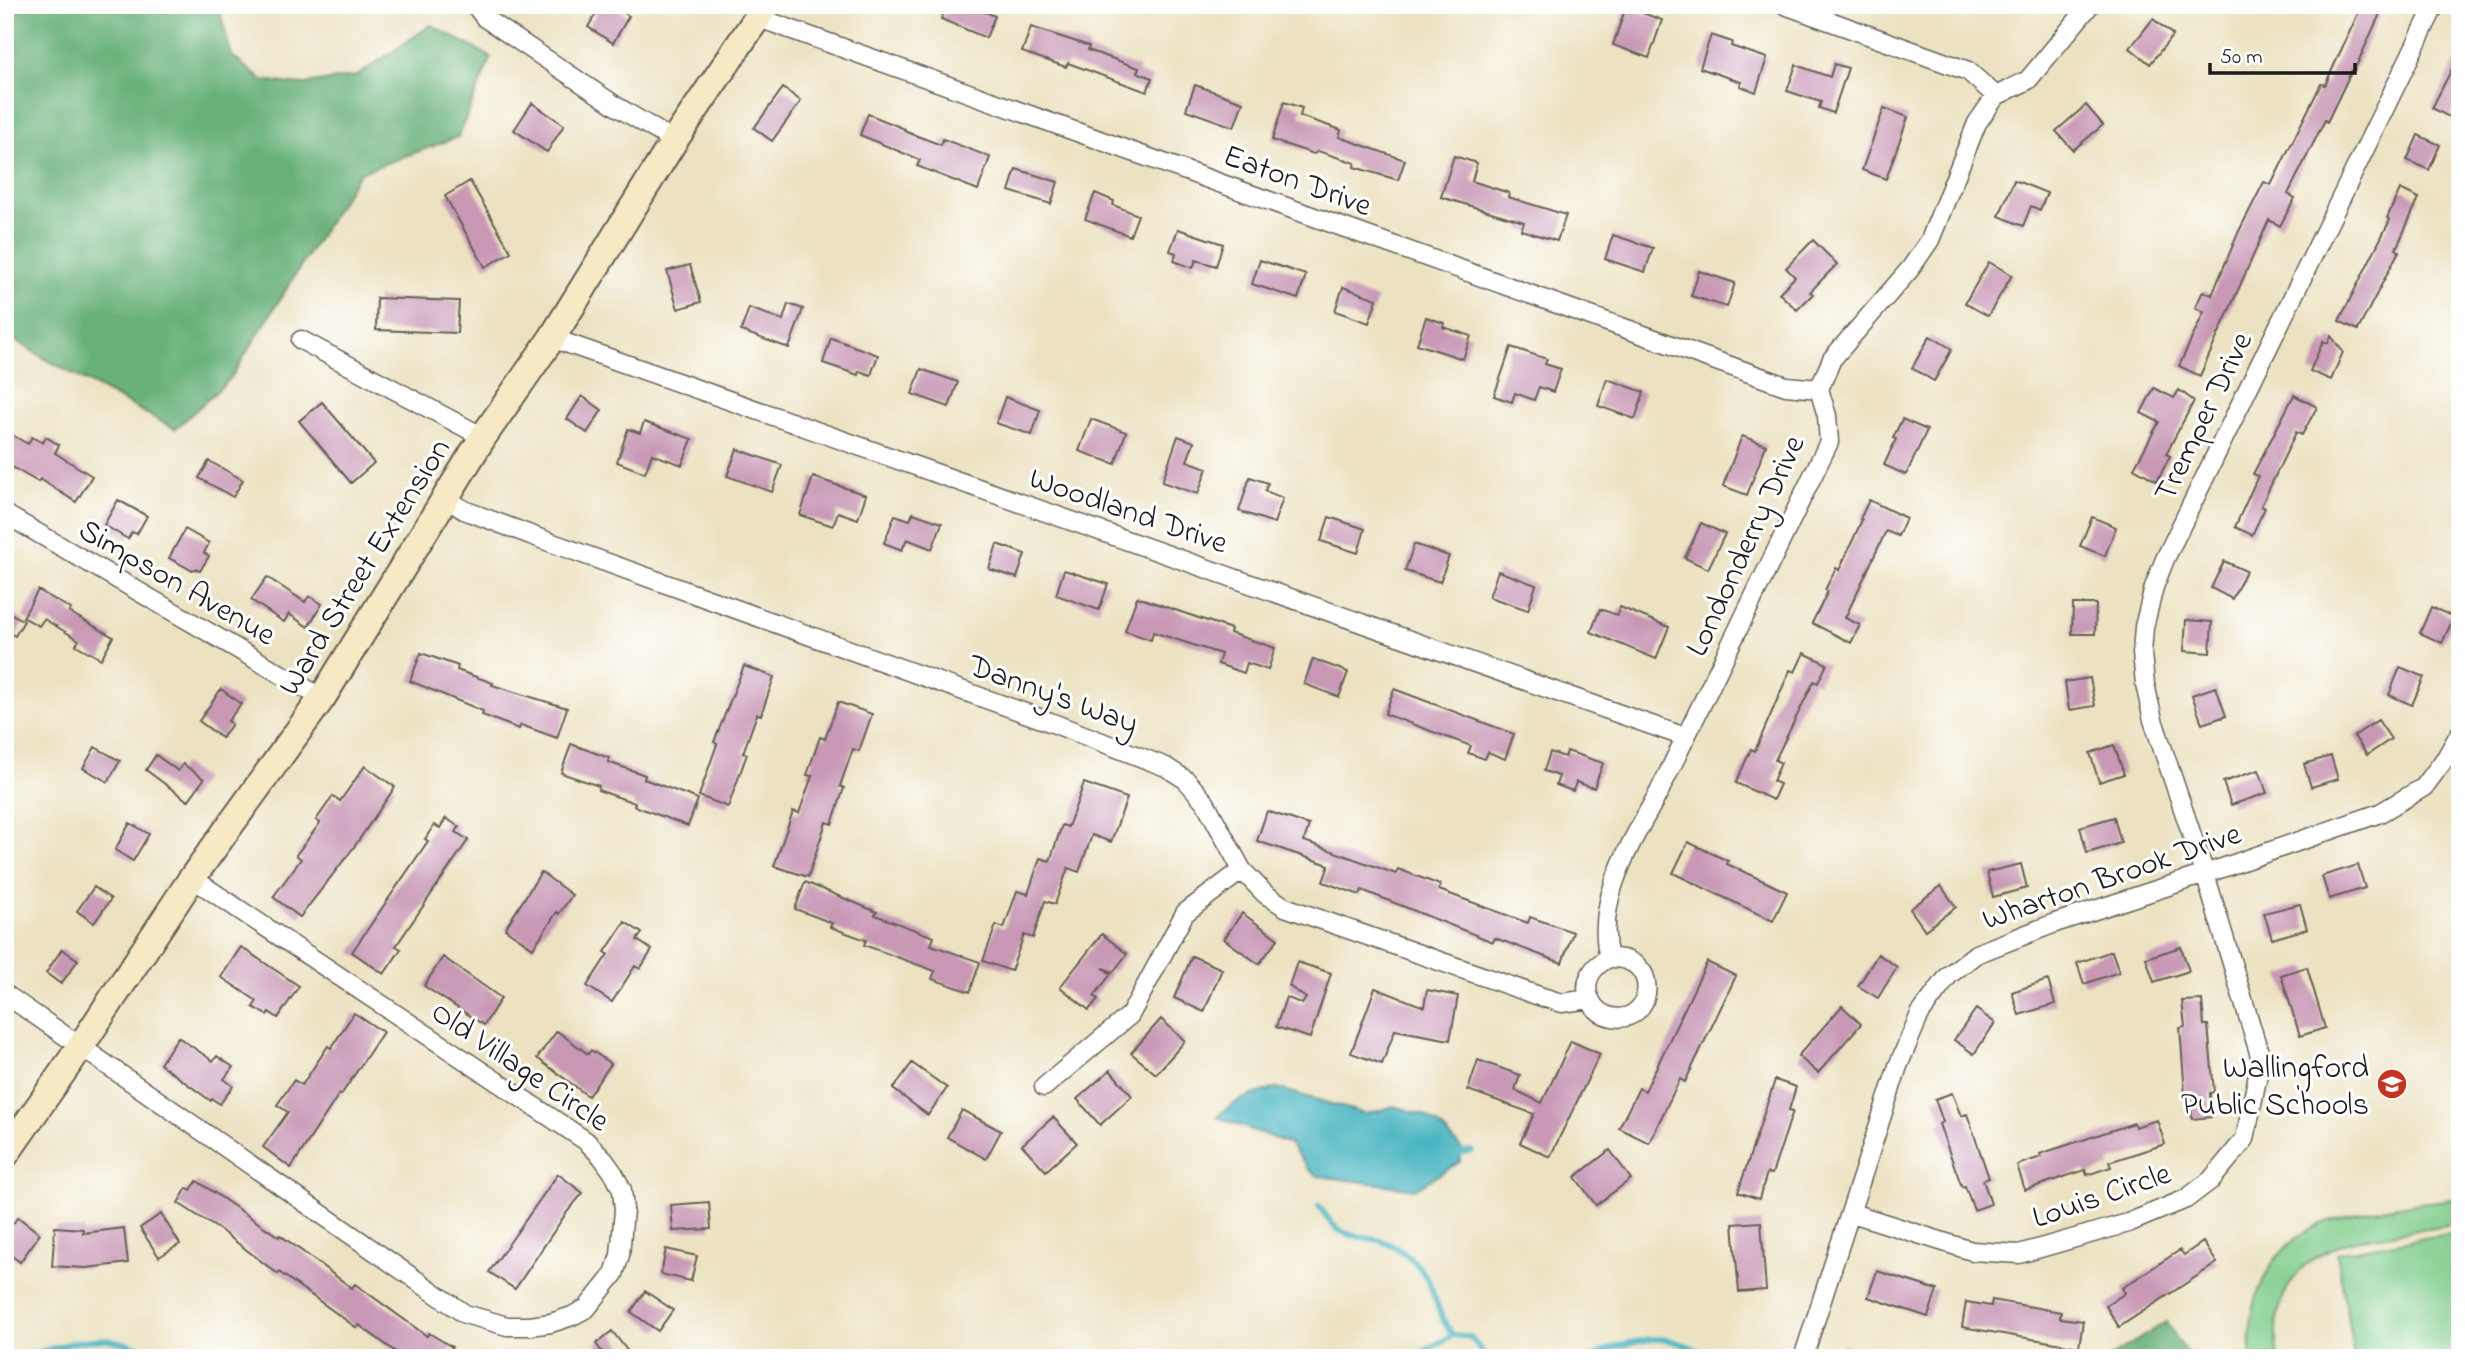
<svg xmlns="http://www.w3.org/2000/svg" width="2465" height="1363" font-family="'Indie Flower',sans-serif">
	<rect width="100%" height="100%" fill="#fff"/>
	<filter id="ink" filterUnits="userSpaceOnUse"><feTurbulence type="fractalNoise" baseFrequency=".0143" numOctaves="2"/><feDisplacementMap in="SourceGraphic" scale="14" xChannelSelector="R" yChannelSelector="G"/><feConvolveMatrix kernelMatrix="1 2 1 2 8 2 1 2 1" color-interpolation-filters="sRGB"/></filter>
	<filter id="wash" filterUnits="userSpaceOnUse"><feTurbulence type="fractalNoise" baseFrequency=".00686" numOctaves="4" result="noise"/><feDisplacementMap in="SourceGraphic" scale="28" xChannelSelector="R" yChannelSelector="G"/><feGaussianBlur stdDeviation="1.57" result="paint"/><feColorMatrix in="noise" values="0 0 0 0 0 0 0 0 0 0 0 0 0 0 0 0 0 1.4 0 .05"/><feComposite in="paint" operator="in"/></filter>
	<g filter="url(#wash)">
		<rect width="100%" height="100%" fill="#ece2c1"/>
		<!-- green -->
		<path fill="#81ce8d" stroke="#4e7554" stroke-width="2" d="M2460 1198V1223L2355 1240C2297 1255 2268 1299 2278 1358H2252C2244 1303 2269 1246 2321 1224 2358 1209 2419 1204 2460 1198Z
			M2460 1232V1358H2354L2337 1253Z"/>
		<!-- forest -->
		<path fill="#68b178" stroke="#42664a" stroke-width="2" d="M5 5H218L232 56 262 80 299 85 357 76 431 25 491 57 458 137 359 173 230 379 175 429 45 359 5 334Z
			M2166 1322 2190 1358H2109Z
			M1844 1346 1890 1358H1841Z"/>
		<!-- water -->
		<path fill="#44b3bf" stroke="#30686e" stroke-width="2" d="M1277 1088 1366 1114 1394 1106 1424 1115 1440 1126 1462 1149 1460 1162 1415 1189 1318 1176 1309 1170 1290 1144 1217 1117C1234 1100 1253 1094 1277 1088Z"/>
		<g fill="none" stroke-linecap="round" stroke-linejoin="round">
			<!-- stream -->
			<path stroke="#44b3bf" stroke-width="6" d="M1457 1153 1472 1151
				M1319 1206C1324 1213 1330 1223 1336 1228 1346 1236 1361 1236 1373 1239 1389 1241 1408 1255 1419 1267 1436 1286 1434 1312 1453 1335
				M16 1358C81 1343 97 1325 162 1358
				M1420 1358 1423 1352 1453 1335 1471 1337 1486 1358
				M1591 1358C1607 1349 1641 1338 1659 1339 1678 1340 1699 1351 1716 1358"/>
		</g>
		<g id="blocks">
			<!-- building -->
			<path fill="#c898b5" d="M601 5H612L629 16 613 43 588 27Z
				M947 5H970L995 16 986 38 941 19Z
				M2362 5H2384L2354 71 2352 70 2327 122 2325 120 2288 194 2295 198 2280 226 2269 220 2200 376 2179 366 2204 312 2195 308 2203 291 2212 295 2238 233 2264 182 2271 185 2321 84 2325 85Z
				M1626 7 1662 20 1649 58 1613 45Z
				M2153 19 2173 35 2150 64 2130 48Z
				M1031 27 1089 46 1088 50 1139 68 1137 72 1152 78 1147 92 1068 63 1066 67 1022 52Z
				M1711 35 1732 42 1731 46 1767 58 1756 92 1740 86 1741 82 1700 68Z
				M2460 53V100L2451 118 2432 108Z
				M1834 64 1848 68 1833 113 1819 108 1821 102 1787 91 1796 65 1830 77Z
				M1195 85 1243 102 1234 127 1186 110Z
				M783 88 801 101 772 141 754 128Z
				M1284 102 1302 108 1300 116 1341 130 1339 137 1405 160 1398 180 1354 167 1355 163 1318 151 1314 154 1272 140Z
				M532 103 564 125 547 152 514 130Z
				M2086 105 2103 125 2073 150 2056 131Z
				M1884 108 1908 117 1886 179 1862 170Z
				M868 114 905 129 904 131 941 145 943 139 990 157 978 190 917 166 920 160 860 135Z
				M2418 135 2440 145 2429 170 2407 160Z
				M1454 156 1477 163 1472 181 1509 193 1508 197 1566 215 1557 241 1521 230 1524 222 1441 197Z
				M1016 169 1058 182 1051 204 1009 191Z
				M2014 180 2047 193 2040 210 2031 206 2023 226 1999 216Z
				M470 181 511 252 485 267 445 196Z
				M2400 189 2419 198 2396 249 2399 251 2358 330 2339 321 2390 220 2387 218Z
				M1095 193 1114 201 1113 205 1138 215 1130 236 1085 219Z
				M1178 229 1223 244 1216 266 1196 260 1193 268 1174 261 1176 253 1170 251Z
				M1613 235 1653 248 1645 272 1605 259Z
				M1813 240 1837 264 1810 292 1813 294 1797 310 1779 293 1795 277 1786 268Z
				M1260 260 1306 275 1298 299 1252 284Z
				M1989 262 2012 275 1988 316 1965 303Z
				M690 265 701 302 678 309 667 271Z
				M1699 271 1735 283 1727 307 1691 296Z
				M1343 287 1377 299 1369 323 1335 311Z
				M377 298 459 301 457 333 376 330Z
				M788 304 803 309 789 348 741 331 749 308 783 320Z
				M1426 317 1444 323 1443 327 1471 336 1463 359 1417 344Z
				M1930 336 1952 349 1934 381 1912 368Z
				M2331 336 2343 352 2331 380 2310 371 2323 341 2328 343Z
				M831 338 878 355 871 375 859 371 858 375 823 363Z
				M1511 347 1547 359 1545 364 1561 369 1553 392 1539 387 1534 400 1515 393 1512 402 1494 396Z
				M921 369 958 382 949 407 912 394Z
				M1607 379 1644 392 1635 419 1598 406Z
				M2154 388 2174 398 2179 390 2194 401 2166 454 2170 456 2157 481 2134 468 2159 422 2141 413Z
				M2294 395 2317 407 2302 435 2296 432 2261 506 2265 508 2252 535 2235 527 2258 476 2253 474Z
				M582 396 602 410 587 433 567 419Z
				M1005 397 1040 410 1032 435 996 423Z
				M322 402 374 463 351 483 299 421Z
				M1091 419 1126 432 1115 464 1079 451Z
				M1902 419 1927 430 1906 475 1884 465 1896 439 1893 438Z
				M644 422 692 439 682 465 652 454 645 473 617 462 628 429 640 433Z
				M5 431 28 444 32 437 43 443 46 437 59 445 55 453 92 476 76 502 40 479 38 482 5 463Z
				M1178 436 1194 442 1187 461 1207 468 1198 494 1162 482Z
				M1742 436 1766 445 1747 495 1723 486Z
				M737 449 782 465 772 492 727 476Z
				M209 461 243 480 233 497 199 478Z
				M813 477 866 495 858 519 838 512 833 526 800 515Z
				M1250 477 1268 483 1265 491 1283 498 1274 523 1239 511Z
				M118 500 147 516 137 534 132 532 128 539 104 525Z
				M1869 500 1906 518 1898 536 1886 531 1845 618 1860 625 1851 643 1812 623 1828 591 1825 590 1836 568 1839 570 1862 520 1860 519Z
				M913 513 942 523 932 549 907 539 902 550 884 543 895 515 910 520Z
				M1329 517 1365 529 1358 553 1321 541Z
				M2092 517 2116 527 2105 556 2080 546Z
				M1701 523 1725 534 1708 569 1685 558Z
				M185 529 209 543 204 553 209 556 200 571 195 569 191 570 169 558Z
				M997 544 1025 554 1017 578 989 569Z
				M1414 544 1449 556 1440 582 1405 571Z
				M2224 561 2246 571 2232 599 2211 588Z
				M1064 570 1108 584 1099 610 1056 595Z
				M1498 571 1536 585 1528 610 1489 597Z
				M267 577 305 602 309 596 322 604 308 627 289 614 284 622 251 600Z
				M38 590 71 609 69 612 113 637 101 659 76 645 79 640 44 619 39 626 23 617Z
				M1137 597 1231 629 1230 633 1275 648 1268 670 1247 663 1244 673 1218 664 1221 654 1153 632 1151 640 1125 631Z
				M2073 604H2096L2095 634H2072Z
				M1620 607 1669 627 1656 659 1591 632 1600 609 1617 615Z
				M2431 607 2454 617 2442 643 2420 633Z
				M5 610 24 621 15 636 5 630Z
				M2186 620 2212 622 2210 653 2184 651Z
				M421 653 458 666 457 670 493 683 492 685 567 708 557 738 521 725 519 729 482 715 483 711 410 681Z
				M1804 653 1827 664 1818 683 1814 681 1775 760 1781 763 1773 781 1780 784 1773 800 1736 783 1751 749 1755 751 1790 670 1795 672Z
				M1313 659 1348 672 1339 697 1304 684Z
				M744 666 774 677 761 715 757 714 743 753 747 754 728 807 699 796 717 744 714 742Z
				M2400 667 2424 677 2412 705 2389 695Z
				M2090 678 2095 706 2069 710 2065 682Z
				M2216 687 2226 716 2202 724 2192 695Z
				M221 689 241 704 228 721 232 724 222 738 199 721Z
				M1394 689 1514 734 1505 759 1488 752 1485 759 1468 753 1471 746 1385 714Z
				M838 702 872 714 859 751 853 749 840 786 844 788 832 824 826 822 808 877 774 866 793 811 799 813 812 776 807 775 820 737 825 739Z
				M2378 720 2391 739 2367 755 2354 736Z
				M571 744 609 758 608 762 645 775 644 779 698 799 688 826 634 806 635 803 598 790 599 786 561 773Z
				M2114 745 2124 774 2099 782 2090 753Z
				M95 747 120 761 108 782 83 768Z
				M1567 751 1603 763 1594 788 1576 782 1573 791 1556 785 1559 776 1544 771 1550 752 1565 757Z
				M156 755 178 771 183 764 204 779 188 801 146 770Z
				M2331 756 2338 779 2311 787 2304 764Z
				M365 766 395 787 354 847 300 917 273 897 301 859 296 855 320 823 316 820 333 796 340 801Z
				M2259 770 2267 793 2231 805 2223 782Z
				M1084 783 1127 798 1111 842 1092 835 1079 872 1068 868 1055 904 1045 901 1033 938 1024 935 1011 971 983 961 996 925 1004 928 1017 891 1028 894 1040 858 1050 861 1062 825 1068 827Z
				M1267 811 1309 825 1304 841 1396 874 1398 869 1440 885 1439 890 1528 923 1530 917 1573 932 1562 963 1495 938 1493 942 1362 890 1360 895 1323 882 1329 865 1257 841Z
				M2114 817 2121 843 2087 853 2080 827Z
				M446 818 459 827 456 832 468 840 396 946 401 949 384 974 352 952 428 841 425 839 434 825 440 828Z
				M130 823 149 834 133 861 115 850Z
				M1688 842 1728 861 1727 864 1787 892 1773 921 1673 873Z
				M2021 864 2027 888 1993 897 1987 872Z
				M2358 865 2365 888 2329 899 2322 876Z
				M541 872 572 895 559 914 557 912 533 948 505 929Z
				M805 882 877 912 875 915 934 937 931 945 980 962 970 992 932 979 935 971 864 945 866 940 830 927 832 923 795 909Z
				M1941 886 1956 907 1925 930 1910 909Z
				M94 887 111 899 94 923 77 911Z
				M2300 904 2307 929 2272 939 2264 913Z
				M1242 913 1278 939 1259 964 1224 939Z
				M625 922 642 933 637 940 652 950 640 969 635 966 612 1002 587 986 608 954 605 952Z
				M1102 934 1127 954 1113 972 1103 968 1111 974 1094 996 1098 999 1089 1010 1060 987Z
				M241 947 299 986 278 1018 269 1012 267 1015 253 1007 257 1001 221 977Z
				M2181 947 2189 971 2154 982 2146 958Z
				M62 949 78 960 61 984 46 973Z
				M2112 951 2119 972 2084 984 2077 963Z
				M1878 954 1897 967 1878 998 1858 986Z
				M1192 956 1222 969 1204 1012 1174 998Z
				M443 957 501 998 484 1025 424 986Z
				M1297 962 1331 973 1310 1038 1276 1027 1286 997 1302 1004 1306 998 1289 986Z
				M1707 962 1736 976 1685 1082 1680 1079 1649 1143 1619 1128 1639 1088 1645 1091Z
				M2307 967 2325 1028 2300 1036 2281 975Z
				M2048 980 2055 1004 2019 1015 2012 992Z
				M1375 988 1424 1007 1427 990 1458 996 1450 1040 1395 1030 1382 1064 1351 1053Z
				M2202 1000 2204 1025H2208L2214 1092 2210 1093 2211 1117 2192 1119 2190 1094H2185L2180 1028 2185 1027 2182 1001Z
				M1842 1006 1861 1024 1818 1073 1798 1056Z
				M1976 1009 1995 1023 1974 1054 1954 1040Z
				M354 1013 383 1032 341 1095 339 1094 291 1168 263 1147 288 1112 277 1105 294 1080 302 1085 328 1046 331 1048Z
				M1161 1019 1185 1041 1156 1074 1131 1053Z
				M557 1031 588 1054 591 1050 611 1064 588 1096 537 1058Z
				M178 1037 213 1061 217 1056 233 1067 224 1079 233 1086 220 1104 212 1099 211 1101 160 1064Z
				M1571 1041 1600 1054 1550 1157 1520 1143 1534 1114 1468 1090 1478 1060 1520 1075 1515 1090 1542 1103Z
				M912 1063 947 1088 928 1115 893 1089Z
				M1110 1070 1132 1096 1100 1125 1077 1099Z
				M1775 1080 1796 1087 1789 1110 1793 1111 1772 1174 1767 1173 1759 1199 1738 1192Z
				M1952 1093 1961 1116 1967 1114 1989 1178 1983 1180 1991 1204 1974 1210 1965 1186 1962 1187 1939 1124 1943 1122 1935 1099Z
				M962 1110 1001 1131 986 1159 947 1137Z
				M1053 1117 1077 1143 1046 1171 1022 1145Z
				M2157 1120 2165 1144 2109 1162 2111 1167 2087 1175 2085 1170 2025 1190 2017 1165 2041 1157 2040 1154 2134 1123 2135 1127Z
				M1610 1150 1631 1179 1596 1205 1575 1177Z
				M558 1174 583 1193 567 1212 515 1289 489 1272Z
				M197 1181 279 1237 280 1235 352 1288 355 1284 427 1336 429 1333 452 1347 445 1358H404L359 1325 357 1328 279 1272 278 1274 223 1232 178 1203 187 1188 191 1190Z
				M709 1202 711 1229 673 1231 671 1205Z
				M161 1214 180 1244 159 1257 140 1228Z
				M18 1217 40 1234 20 1262 5 1251V1234Z
				M1761 1222 1766 1290 1739 1292 1733 1224Z
				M55 1227 83 1229V1233L124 1228 128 1263 86 1268 52 1266Z
				M2203 1242 2217 1263 2119 1327 2106 1306 2125 1293 2122 1288 2180 1250 2184 1255Z
				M666 1249 697 1256 691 1281 661 1274Z
				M1877 1271 1937 1290 1928 1317 1868 1297Z
				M645 1291 673 1310 658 1331 631 1312Z
				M1992 1300 2061 1312 2060 1318 2083 1321 2079 1347 1962 1327 1966 1302 1991 1306Z
				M612 1331 633 1358H607L596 1344Z"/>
		</g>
	</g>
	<g filter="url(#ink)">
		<use href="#blocks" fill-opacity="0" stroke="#656156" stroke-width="2"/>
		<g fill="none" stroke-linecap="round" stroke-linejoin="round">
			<!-- street casing -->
			<g stroke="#656156" stroke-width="21">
				<path id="street" d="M475 5 485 18 616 106 674 141
					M1785 5 1968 71 1996 96
					M759 18 1786 386 1819 389
					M552 338 1685 737
					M301 340 483 437
					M445 498 464 510 544 540 1050 722 1166 767 1186 780 1205 802 1242 870 1265 894 1285 907 1539 996 1562 1003 1589 999
					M5 514 322 698
					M1609 958C1663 955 1654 1025 1612 1017 1602 1015 1595 1010 1591 1001 1581 983 1592 966 1609 958 1594 899 1632 842 1659 792L1829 442 1827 416 1819 389 1832 359 1910 269 1930 240 1977 123 1996 96 2028 80 2090 5
					M5 994 465 1314 507 1326H530L551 1323 572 1316 587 1308 614 1274 620 1255 624 1210 622 1190 614 1174 602 1157 586 1141 192 878
					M1044 1087 1130 1015 1185 913 1242 870
					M1852 1213 1972 1251 2019 1254 2128 1223 2186 1199 2211 1180 2245 1139 2261 1059 2205 874 2153 720 2145 684 2142 653 2144 627 2154 587 2165 559 2435 5
					M1803 1358 1898 1066 1920 1014 1949 975 1976 954 2055 923 2205 874 2380 813 2424 787 2447 756 2460 733"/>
			</g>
			<!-- secondary casing -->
			<g stroke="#656156" stroke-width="30">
				<path id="secondary" d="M5 1155 81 1046 192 878 322 698 483 437 552 338 674 141 766 5"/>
			</g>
			<!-- street -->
			<use href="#street" stroke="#fff" stroke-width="18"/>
			<!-- secondary -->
			<use href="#secondary" stroke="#f6e9c3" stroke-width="26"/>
		</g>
	</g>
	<!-- icons -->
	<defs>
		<g id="school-disc" transform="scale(1.575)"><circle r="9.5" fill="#c8321e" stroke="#fff"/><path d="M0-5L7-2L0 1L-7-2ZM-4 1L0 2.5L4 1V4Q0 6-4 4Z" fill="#fff"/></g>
	</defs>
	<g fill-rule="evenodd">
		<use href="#school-disc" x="2392" y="1084"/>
	</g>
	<g text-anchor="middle" stroke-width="6" stroke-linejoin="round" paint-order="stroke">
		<!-- street labels -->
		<g font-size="32" fill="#1c1c1c" stroke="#fff">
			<text transform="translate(1298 179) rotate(20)" y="11">Eaton Drive</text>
			<text transform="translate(2202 416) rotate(-64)" y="11">Tremper Drive</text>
			<text transform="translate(1129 509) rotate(19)" y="11">Woodland Drive</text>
			<text transform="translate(1744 545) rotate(-65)" y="11">Londonderry Drive</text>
			<text transform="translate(363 566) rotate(-58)" y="11">Ward Street Extension</text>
			<text transform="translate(178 581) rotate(30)" y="11">Simpson Avenue</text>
			<text transform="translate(1054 693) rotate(20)" y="11">Danny's Way</text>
			<text transform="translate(2111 875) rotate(-19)" y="11">Wharton Brook Drive</text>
			<text transform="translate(521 1065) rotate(34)" y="11">Old Village Circle</text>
			<text transform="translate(2101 1194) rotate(-19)" y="11">Louis Circle</text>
		</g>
		<!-- poi labels -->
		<g font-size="32" fill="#1c1c1c" stroke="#fff" text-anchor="end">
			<text x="2369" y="1077">Wallingford<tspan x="2369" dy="37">Public Schools</tspan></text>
		</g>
	</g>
	<!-- margin -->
	<rect width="2465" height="1363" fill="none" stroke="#fff" stroke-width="28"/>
	<!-- scale -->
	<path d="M2210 63v10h145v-10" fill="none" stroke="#1c1c1c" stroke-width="3.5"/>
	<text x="2220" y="63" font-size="21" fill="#1c1c1c" stroke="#ffffff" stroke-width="5" paint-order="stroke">50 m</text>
</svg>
